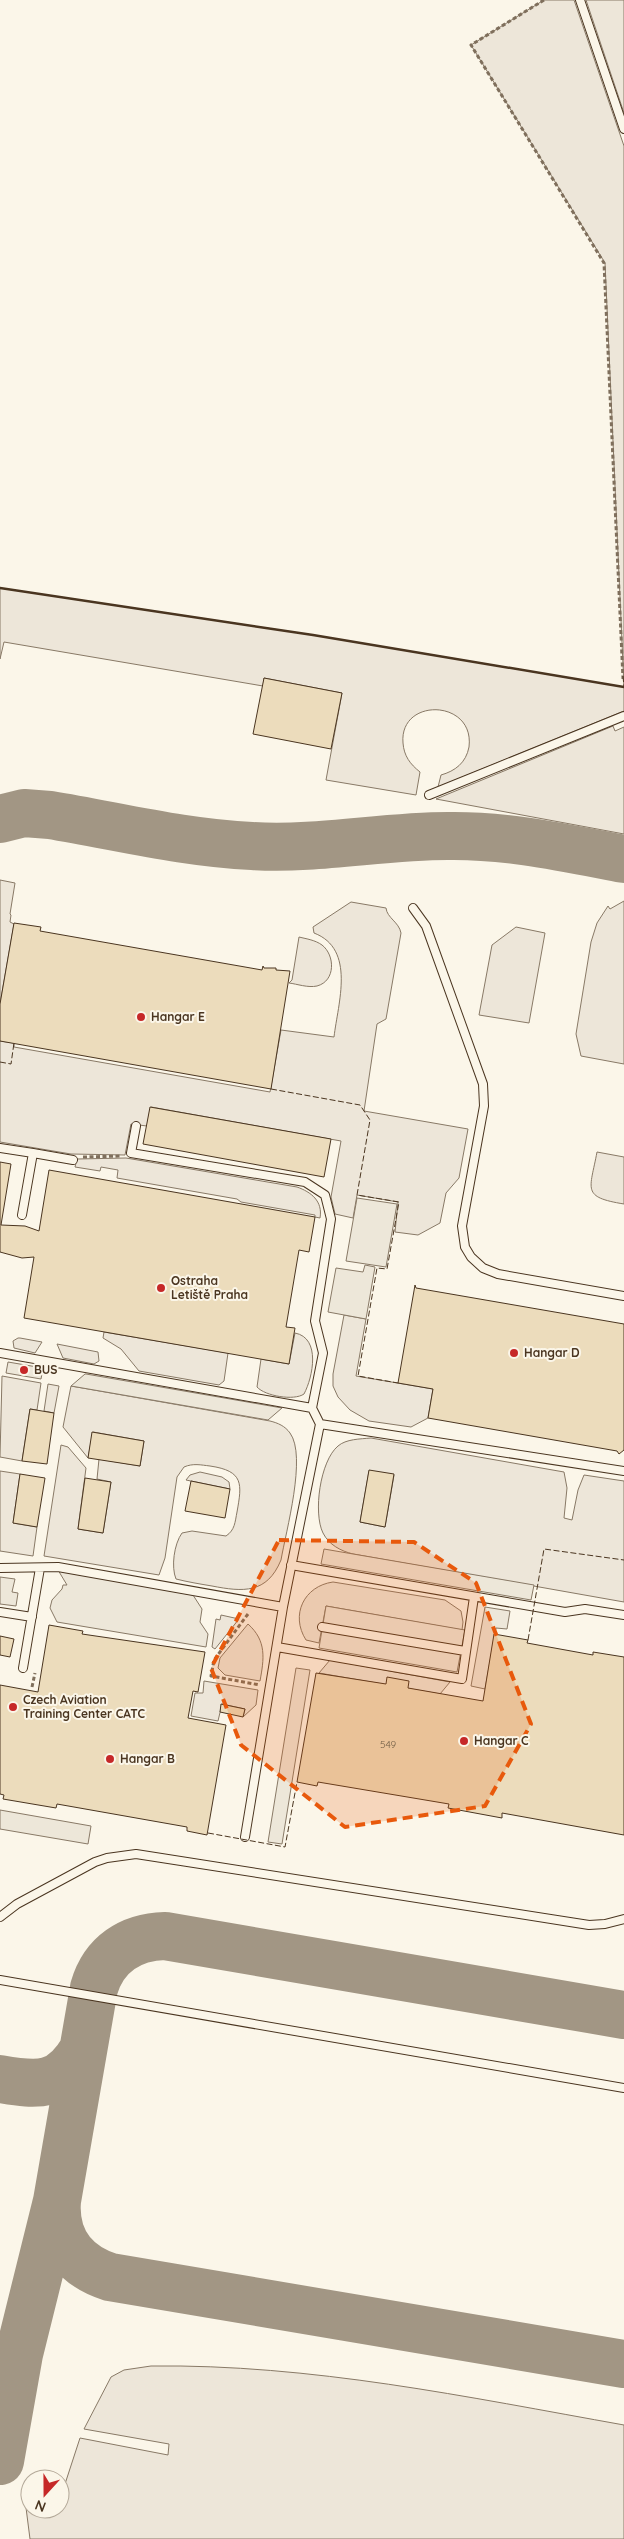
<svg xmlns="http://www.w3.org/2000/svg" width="624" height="2539" font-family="Quicksand,sans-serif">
	<rect width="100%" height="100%" fill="#fbf6e9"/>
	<!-- green -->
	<path fill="#ede6d9" stroke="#887966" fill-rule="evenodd" d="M544 0H574L624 146V711L438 787 441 775C455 771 466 763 469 747 475 699 399 697 403 743 404 756 410 764 420 772L416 795 326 780 342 693 264 678 263 686 4 642 0 659V588L313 635 624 687 605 263 471 45Z
		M586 0H624V113Z
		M613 726 615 731 624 727V834L436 799Z
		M0 880 15 883 10 914 11 915 10 922 14 924 0 1004Z
		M624 901V1064L581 1056 576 1034 591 942 597 923 608 906 610 909Z
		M351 902 386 908C387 918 399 922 401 933L386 1019 377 1024 364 1111 468 1129 459 1178 446 1193 440 1223 418 1235 395 1232 398 1202 357 1195 353 1218 335 1214 331 1197 341 1141 151 1107 147 1126 131 1124 125 1155 71 1154 0 1142V1041L14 1043V1047L270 1092 281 1030 334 1037C338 1003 356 949 314 933L313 927Z
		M516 927 545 933 529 1023 479 1015 492 945Z
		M299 937C307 939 315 940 322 945 335 955 336 981 317 986 308 988 297 984 289 983L292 980Z
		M597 1152 624 1157V1204C581 1197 590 1190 597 1152Z
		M126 1158 297 1187C311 1192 323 1201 320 1218L315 1217V1215L241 1202 237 1199 117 1178 118 1170 101 1167 100 1171 75 1167 77 1159Z
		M344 1315 366 1319 356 1376 433 1389 428 1418 411 1427 369 1421 350 1410 338 1397 333 1386V1374Z
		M104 1332 228 1353 224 1381 219 1385 139 1371 121 1349 103 1338Z
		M295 1333C321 1338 313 1377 304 1394 294 1401 265 1396 257 1387L261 1359 289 1364Z
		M18 1338H20L42 1342 35 1353 14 1348 13 1341Z
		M57 1344 98 1352 99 1361 94 1364 63 1358Z
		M2 1376 41 1383 37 1410 30 1409 22 1461 0 1457Z
		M48 1384 59 1386 54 1413 44 1411Z
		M71 1386 270 1421C278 1423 285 1426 290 1433 307 1456 286 1531 281 1560 267 1594 243 1592 212 1586 200 1584 188 1582 176 1579 171 1567 174 1544 182 1533L192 1531 226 1536C235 1530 235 1522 237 1512 242 1484 244 1471 210 1466 201 1465 193 1463 184 1467L177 1477 165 1558 159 1575 44 1556 61 1445 68 1447 86 1468 78 1529 103 1533 111 1482 97 1479 99 1459 140 1466 144 1441 93 1432 88 1458 63 1427Z
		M371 1438 564 1472 567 1488 564 1518 572 1520 578 1490 584 1475 624 1481V1602L353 1554C341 1551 329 1545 323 1533 313 1513 320 1461 338 1446 346 1439 360 1439 371 1438ZM369 1471 394 1475 385 1527 360 1522Z
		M0 1471 20 1474 13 1523 37 1527 33 1556 0 1551Z
		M200 1472 222 1477 229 1482 230 1489 186 1480 190 1475Z
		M333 1582 445 1600 461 1611 463 1622 462 1630 326 1606 319 1643 306 1640C290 1615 304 1586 333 1582Z
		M221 1615 239 1619 215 1649 212 1647 216 1619 220 1620Z
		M248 1624C267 1641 264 1659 260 1681L225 1675 218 1668 220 1658Z
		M204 1681 258 1690 256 1705 243 1717 245 1709 222 1704 218 1721 191 1716 195 1693H203Z
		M151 2366C311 2364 467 2397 624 2425V2539H30L24 2492 26 2480 30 2481V2509H60V2486L64 2487 80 2438 168 2455 169 2444 84 2429 111 2377 124 2370Z"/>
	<!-- parking -->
	<path fill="#ede7d9" stroke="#887966" d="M357 1198 397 1204 386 1267 346 1261Z
		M365 1265 375 1267 366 1319 328 1312 336 1268 363 1272Z
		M8 1362 43 1368 41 1379 6 1373Z
		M85 1374H86L282 1408 268 1420 71 1386Z
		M324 1549 534 1585 531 1600 321 1564Z
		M58 1570 193 1595 202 1609 200 1622 208 1634 206 1647 57 1622 50 1608 52 1600 62 1589 63 1585H67Z
		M0 1577 15 1579 12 1592 18 1593 16 1606 0 1604Z
		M326 1606 465 1630 457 1672 319 1648Z
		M485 1607 510 1611 507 1629 496 1628 485 1689 471 1686Z
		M330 1660 450 1682 440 1694 319 1673Z
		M296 1668 310 1670 282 1844 268 1842Z
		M0 1810 91 1826 88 1844 0 1829Z"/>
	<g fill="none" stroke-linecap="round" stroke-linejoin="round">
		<!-- taxiway -->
		<path stroke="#a29684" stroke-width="48" d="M0 819 24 813 50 815C117 826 184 843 252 846 318 850 382 836 448 836 507 835 566 848 624 859
			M0 2079C39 2086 61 2087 83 2050
			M57 2201C54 2239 75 2266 110 2277L624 2364
			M0 2461 19 2354 57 2201 94 1988C104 1954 130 1937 165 1936L624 2015"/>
	</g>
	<!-- building -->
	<path fill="#ecdcbc" stroke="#4a3520" d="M264 678 342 693 331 749 253 734Z
		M14 923 41 927 40 931 262 970 263 966 264 968H276V970L290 971 271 1089 0 1041V1004Z
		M150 1107 331 1139 324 1177 143 1144Z
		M0 1162 11 1164 1 1225 25 1226 39 1231 49 1170 315 1217 309 1252 299 1250 286 1327 295 1328 289 1364 24 1318 34 1257 22 1258 0 1252Z
		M415 1285 416 1288 624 1324V1450L619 1454 617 1451 428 1418 433 1389 398 1383Z
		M30 1409 54 1413 47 1464 22 1461Z
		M92 1432 144 1441 140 1466 88 1458Z
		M369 1470 394 1474 385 1527 360 1522Z
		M20 1474 45 1478 37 1527 13 1523Z
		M85 1478 111 1482 103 1533 78 1529Z
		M191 1481 230 1489 225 1518 185 1511Z
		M49 1625 83 1631 82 1634 205 1652 198 1692 193 1691 188 1718 226 1725 207 1835 187 1831V1827L57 1804 56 1808 3 1799 4 1795 0 1794V1685L38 1692Z
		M494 1634 528 1640 527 1643 593 1655V1652L624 1657V1835L502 1813V1818L448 1808 449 1804 318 1782 317 1786 297 1782 316 1673 386 1684 387 1677 409 1681 408 1688 483 1701Z
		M0 1636 14 1639 10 1657 0 1655Z
		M221 1704 245 1709 243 1717 220 1712Z"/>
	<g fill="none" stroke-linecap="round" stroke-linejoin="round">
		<!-- service casing -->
		<g stroke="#4a3520" stroke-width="10">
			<path id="service" d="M580 0 624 129
				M429 795 624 716
				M413 908 426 926 483 1084 484 1106 462 1226 465 1247 471 1257 483 1268 498 1274 624 1296
				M136 1126 131 1153 305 1182 325 1195 331 1219 315 1321 323 1353 312 1408 320 1424 283 1607 245 1837
				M0 1148 33 1153 22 1215
				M33 1153 73 1160
				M0 1353 312 1408
				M320 1424 624 1471
				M291 1565 565 1612 585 1609 624 1615
				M0 1568 58 1567 283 1607
				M0 1612 32 1617
				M322 1627 465 1651
				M277 1647 462 1679 474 1597
				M23 1668 40 1568
				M0 1917 17 1904 95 1862 107 1858 136 1854 589 1925 605 1924 624 1919
				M0 1980 624 2088"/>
		</g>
		<!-- path -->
		<path stroke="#7f6f5c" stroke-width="3" stroke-dasharray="4 2.5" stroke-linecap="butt" d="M544 0 471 45 604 263 623 679
			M83 1157 121 1156
			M248 1614 214 1660 211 1676 260 1685
			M32 1687 35 1673"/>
		<!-- service -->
		<use href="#service" stroke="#fbf6e9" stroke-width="8"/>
		<!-- fence -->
		<path stroke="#4a3520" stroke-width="1" stroke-dasharray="6 2.5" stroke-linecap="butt" d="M623 676 624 687
			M0 1062 11 1064 14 1043
			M271 1089 360 1105 370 1120 357 1195 399 1202 387 1269 377 1268 358 1376 398 1383
			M528 1640 544 1549 624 1560
			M208 1833 285 1847 297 1782"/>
		<!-- wall -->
		<path stroke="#4a3520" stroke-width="2.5" d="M0 588 313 635 624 687"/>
	</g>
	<!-- marked area -->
	<path fill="#e8590c" fill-opacity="0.2" stroke="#e8590c" stroke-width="4" stroke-dasharray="10 6" stroke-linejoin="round" d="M279 1540 414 1542 476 1583 531 1724 485 1806 345 1827 241 1745 211 1668Z"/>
	<!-- markers -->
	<g fill="#c62828" stroke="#fbf6e9" stroke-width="2">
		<circle cx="141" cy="1017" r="5"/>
		<circle cx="161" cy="1288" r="5"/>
		<circle cx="514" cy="1353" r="5"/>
		<circle cx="24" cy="1370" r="5"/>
		<circle cx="13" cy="1707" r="5"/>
		<circle cx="464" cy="1741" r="5"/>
		<circle cx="110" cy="1759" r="5"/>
	</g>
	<g text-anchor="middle" stroke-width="4" stroke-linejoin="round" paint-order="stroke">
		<!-- number labels -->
		<g font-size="10" fill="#725f47">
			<text x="388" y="1748">549</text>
		</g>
		<!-- poi labels -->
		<g font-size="12" font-weight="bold" fill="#4a3520" stroke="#fbf6e9" text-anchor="start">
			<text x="151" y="1021">Hangar E</text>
			<text x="171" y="1285">Ostraha<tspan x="171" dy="14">Letiště Praha</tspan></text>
			<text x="524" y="1357">Hangar D</text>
			<text x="34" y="1374">BUS</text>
			<text x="23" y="1704">Czech Aviation<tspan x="23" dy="14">Training Center CATC</tspan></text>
			<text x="474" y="1745">Hangar C</text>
			<text x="120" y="1763">Hangar B</text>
		</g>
	</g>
	<!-- north arrow -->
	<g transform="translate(45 2494) rotate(201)"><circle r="24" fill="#fbf6e9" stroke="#b4a999"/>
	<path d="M0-4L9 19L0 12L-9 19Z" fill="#c62828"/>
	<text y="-8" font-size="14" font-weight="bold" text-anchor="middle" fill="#4a3520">N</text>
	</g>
</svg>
